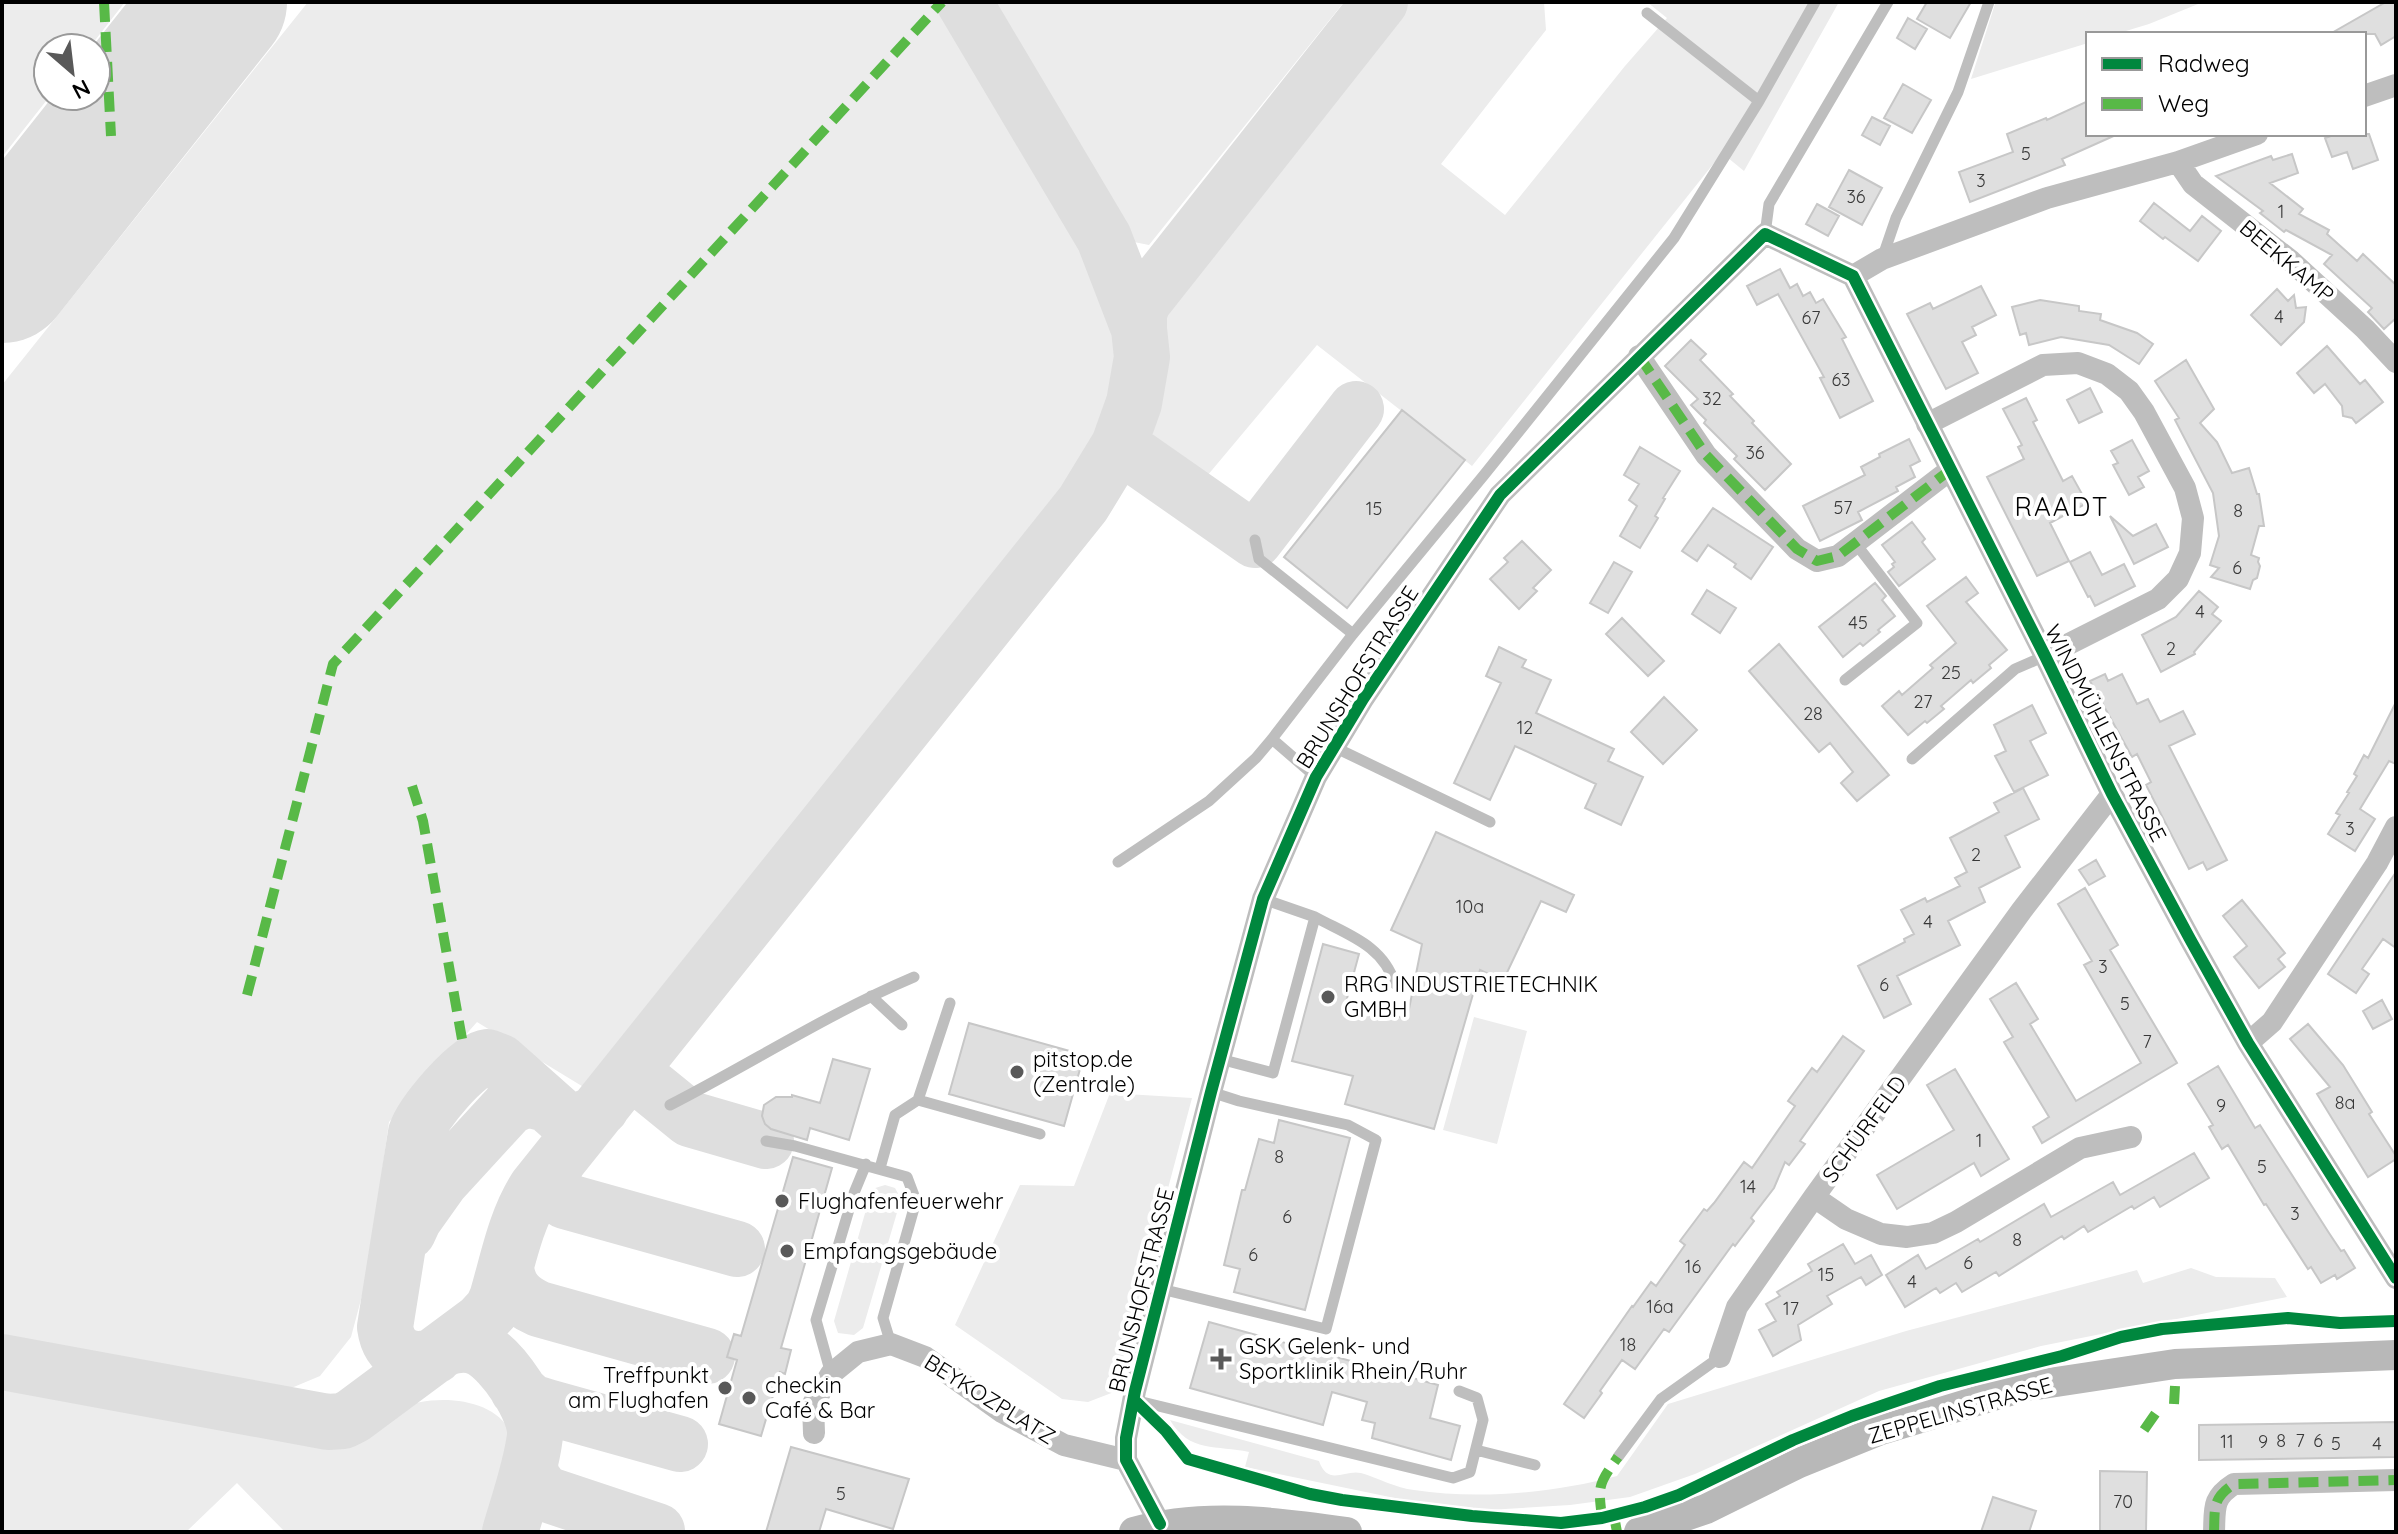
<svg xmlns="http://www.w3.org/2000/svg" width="2398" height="1534" font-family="Quicksand,sans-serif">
	<rect width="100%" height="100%" fill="#fff"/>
	<!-- green -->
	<path fill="#ececec" d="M2 2H125L89 48H48V96H50L2 157Z
		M308 2H938L1074 235 1109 318 1119 360 1105 422 1069 491 590 1091 477 1022 389 1122 367 1277 351 1337 320 1376 289 1389 2 1336V385Z
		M989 2H1344L1149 245 1129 241Z
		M1408 2H1544L1546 30 1441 164 1505 215 1625 66 1667 18 1647 2H1839L1744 171 1722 153 1472 466 1317 345 1207 476 1153 436 1148 417 1167 304Z
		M2048 2H2203L2149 24 2116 34H2088V43L1971 79 1995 4Z
		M1474 1017 1527 1031 1497 1144 1443 1130Z
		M1110 1093 1192 1098 1114 1392 1088 1402 1062 1399 955 1325 1020 1185 1074 1186Z
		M885 1185 895 1188 901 1199 863 1328 854 1335 838 1333 834 1321 872 1189Z
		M2191 1268 2216 1277 2275 1278 2287 1297 2041 1346 1879 1391 1695 1474 1630 1497 1570 1505 1488 1510 1414 1502 1245 1467 1249 1452C1217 1445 1189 1453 1170 1420L1319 1461C1328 1487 1345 1469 1361 1473 1378 1478 1396 1488 1414 1490 1479 1500 1554 1493 1617 1476L1668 1404 1906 1331 2137 1270 2143 1283Z
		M2 1389 332 1447C361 1445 376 1422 400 1409 433 1392 508 1397 513 1444 514 1456 493 1516 488 1532H285L237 1483 186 1532H2Z"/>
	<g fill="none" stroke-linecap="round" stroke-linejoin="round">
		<!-- taxiway -->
		<path stroke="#dedede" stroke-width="56" d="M1139 329V314L1143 302 1380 2
			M1119 445 1255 540 1356 409
			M631 1071 690 1119 766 1141
			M557 1162C551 1178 552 1191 565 1201L737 1249
			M408 1232 414 1219 441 1181 509 1107 527 1099 546 1104
			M506 1267C508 1289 519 1300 539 1309L707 1356
			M445 1348C458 1344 469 1343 481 1349 503 1361 537 1410 535 1436 531 1468 519 1501 510 1532
			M435 1356C410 1364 389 1355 385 1327L416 1133C422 1114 468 1059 487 1057L500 1062 562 1117C579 1122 588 1119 601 1108
			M2 1362 328 1422 343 1421 353 1416 481 1321 492 1309 497 1298C508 1261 515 1221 536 1188L1083 504 1119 445 1134 403 1142 357 1139 329 1104 238 964 2
			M518 1390 531 1402 547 1407 680 1444
			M530 1462 531 1476 543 1493 657 1531"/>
		<!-- runway -->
		<path stroke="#dedede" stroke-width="140" d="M2 273 217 2"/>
	</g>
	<!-- building -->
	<path fill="#dfdfdf" stroke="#c7c7c7" stroke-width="2" d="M1927 2H1971L1950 38 1917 19Z
		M2386 2H2396V36L2381 45 2375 34H2330Z
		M1908 18 1927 29 1915 49 1897 38Z
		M1903 84 1931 100 1912 133 1884 118Z
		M2088 101V134H2118L2062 159 2065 165 1970 202 1959 172 2013 152 2007 134 2046 118 2047 120Z
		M1872 117 1890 126 1880 145 1862 135Z
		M2337 134H2369L2378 160 2353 169 2347 152 2332 157 2325 138Z
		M2292 154 2298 173 2270 183 2303 209 2299 214 2329 230 2327 234 2357 261 2363 254 2396 285V318L2384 329 2368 312 2372 308 2324 264 2332 255 2286 230 2284 232 2260 213 2263 211 2216 176 2271 156 2273 160Z
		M1849 170 1882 188 1862 225 1829 207Z
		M2154 203 2190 231 2202 216 2221 231 2198 261 2165 237 2163 239 2140 221Z
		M1817 204 1839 216 1828 236 1806 224Z
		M1780 269 1790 288 1797 284 1803 296 1810 292 1816 303 1823 299 1846 337 1842 339 1873 401 1840 418 1820 378 1824 377 1778 294 1757 305 1747 286Z
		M1981 286 1996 315 1972 327 1976 335 1962 342 1978 373 1946 389 1907 314 1930 303 1933 309Z
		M2277 289 2288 301 2294 295 2296 308 2306 307 2304 322 2281 345 2251 315Z
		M2040 300 2079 306V311L2101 314 2100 320 2137 333 2153 344 2139 364 2109 345 2061 337 2029 345 2026 333 2020 335 2012 307Z
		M1691 340 1706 354 1700 360 1733 394 1730 396 1754 421 1752 423 1791 464 1765 490 1734 459 1737 456 1704 423 1706 420 1691 405 1698 399 1665 366Z
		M2327 346 2360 384 2365 380 2383 402 2356 423 2352 418 2343 416 2342 406 2325 384 2314 393 2297 373Z
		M2186 360 2214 409 2200 423 2217 442 2232 473 2249 468 2257 494H2259L2264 526H2259L2251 555 2259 558 2258 562 2260 566 2257 578 2253 580 2250 589 2211 577 2219 568 2210 565 2219 536 2213 493 2175 420 2179 418 2155 381Z
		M2090 388 2102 412 2079 423 2067 400Z
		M2026 398 2037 420 2033 422 2063 481 2072 476 2087 503 2050 523 2069 561 2037 576 1987 477 2024 459 2018 447 2022 445 2003 409Z
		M1402 410 1465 460 1347 608 1284 557Z
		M1909 439 1920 461 1910 466 1915 477 1896 487 1898 491 1858 512 1862 520 1820 541 1803 506 1865 475 1861 467 1880 457 1879 454Z
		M2132 440 2149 471 2138 477 2144 487 2129 495 2113 465 2118 463 2111 451Z
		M1640 447 1680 471 1663 498 1665 499 1655 516 1658 518 1640 548 1620 536 1637 506 1629 500 1639 484 1624 475Z
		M1713 508 1773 547 1751 579 1734 567 1736 564 1708 545 1697 561 1682 551Z
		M2110 516 2133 536 2156 524 2168 547 2134 564Z
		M1912 522 1925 539 1922 542 1935 559 1899 586 1888 572 1894 567 1892 564 1895 562 1882 545Z
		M1522 541 1551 570 1533 588 1537 591 1519 609 1490 579 1508 562 1504 558Z
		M2090 552 2102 575 2124 564 2135 586 2095 606 2090 596 2088 597 2070 562Z
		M1614 562 1632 572 1608 613 1590 603Z
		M1966 577 1978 593 1966 602 2007 650 1989 665 1991 668 1973 683 1971 680 1941 706 1944 709 1927 723 1925 721 1908 735 1882 706 1899 691 1902 695 1933 668 1930 665 1956 643 1927 606Z
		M1875 583 1886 596 1882 600 1895 616 1878 630 1880 632 1863 646 1860 643 1843 657 1819 627Z
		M1707 590 1736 608 1720 633 1692 614Z
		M2199 591 2218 607 2212 614 2221 621 2194 652 2195 654 2161 672 2142 635 2176 617Z
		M1622 618 1664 661 1648 676 1606 634Z
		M1779 644 1889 775 1857 801 1841 783 1853 772 1830 743 1819 752 1749 671Z
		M1499 647 1526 660 1522 667 1551 680 1536 713 1614 749 1608 761 1643 777 1621 825 1585 808 1596 784 1515 746 1490 800 1454 783 1501 683 1486 676Z
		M2105 674 2108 681 2122 674 2137 704 2148 699 2160 722 2183 711 2195 734 2169 746 2227 860 2207 870 2203 862 2189 869 2146 785 2151 782 2137 754 2132 757 2090 681Z
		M1664 697 1697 730 1663 764 1631 732Z
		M2396 702V764L2389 761 2360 809 2375 819 2355 851 2328 834 2340 815 2336 813 2349 793 2347 792 2357 776 2354 774 2364 755 2368 758Z
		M2032 705 2046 733 2030 741 2048 775 2014 792 1995 756 2006 751 1994 725Z
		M2023 788 2039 819 2005 836 2020 867 1979 888 1985 902 1948 921 1960 945 1897 976 1911 1004 1884 1018 1858 966 1905 942 1904 939 1914 934 1901 910 1925 898 1927 902 1960 886 1955 878 1967 872 1950 838 1999 812 1994 803Z
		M1436 832 1574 895 1566 912 1541 901 1503 981 1480 970 1434 1129 1345 1104 1353 1076 1292 1061 1323 944 1359 954 1346 1002 1407 1019 1422 944 1391 930Z
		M2096 860 2105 876 2089 885 2079 870Z
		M2396 872V948L2383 939 2362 969 2369 974 2356 993 2328 974Z
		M2085 888 2118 945 2110 950 2177 1063 2042 1143 2033 1127 2049 1117 2004 1042 2013 1037 1990 999 2016 983 2038 1019 2030 1024 2076 1101 2141 1063 2084 965 2092 961 2058 904Z
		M2242 900 2285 953 2278 959 2285 967 2259 988 2234 957 2247 946 2223 916Z
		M2382 1000 2392 1019 2373 1029 2363 1011Z
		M969 1023 1084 1055 1064 1126 949 1094Z
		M2308 1024 2343 1065 2372 1112 2369 1114 2396 1156V1159L2368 1177 2317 1094 2330 1087 2290 1039Z
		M1843 1036 1864 1051 1800 1141 1805 1144 1789 1165 1785 1162 1774 1188 1751 1218 1754 1221 1735 1246 1733 1244 1669 1332 1664 1329 1635 1369 1622 1360 1600 1391 1602 1393 1584 1418 1564 1404 1632 1306 1633 1307 1651 1282 1656 1286 1685 1245 1680 1241 1704 1209 1707 1211 1714 1203 1744 1162 1752 1168 1795 1106 1788 1101 1812 1068 1817 1072Z
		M833 1059 870 1069 849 1140 810 1128 807 1140 771 1129 765 1124 762 1116 764 1105 776 1097H792V1095L820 1103Z
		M2218 1066 2255 1128 2260 1125 2329 1233 2341 1251 2344 1250 2355 1268 2337 1279 2335 1275 2321 1283 2311 1267 2308 1269 2266 1204 2264 1205 2228 1145 2222 1149 2216 1139 2209 1127 2213 1125 2188 1084Z
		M1955 1069 2009 1159 1981 1176 1974 1163 1897 1209 1877 1175 1954 1130 1927 1085Z
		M1279 1120 1350 1138 1305 1310 1234 1292 1240 1269 1224 1265 1242 1190H1245L1259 1139 1274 1143Z
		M2194 1153 2209 1178 2160 1207 2154 1197 2134 1209 2132 1206 2088 1232 2084 1226 2064 1239 2062 1236 1999 1276 1996 1272 1962 1292 1956 1283 1940 1293 1936 1288 1905 1307 1886 1275 1918 1255 1926 1269 1978 1239 1980 1242 2044 1204 2051 1217 2113 1182 2120 1195Z
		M793 1157 832 1168 781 1348 791 1350 785 1374 780 1372 761 1436 719 1424 737 1360 727 1357 734 1334 741 1336Z
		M1843 1244 1855 1264 1871 1255 1882 1275 1866 1285 1861 1277 1827 1296 1832 1304 1798 1325 1801 1340 1773 1356 1759 1330 1776 1321 1766 1304 1780 1296 1777 1292 1812 1271 1808 1264Z
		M1209 1322 1438 1385 1430 1418 1460 1426 1451 1460 1372 1438 1375 1423 1362 1420 1367 1402 1332 1392 1323 1425 1190 1388Z
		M2396 1422V1457L2199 1460V1425Z
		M791 1447 909 1479 893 1529 826 1509 819 1532H766Z
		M2100 1471 2147 1472 2146 1532H2100Z
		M1993 1497 2036 1511 2029 1532H1981Z"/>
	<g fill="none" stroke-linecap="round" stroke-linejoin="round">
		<!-- service -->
		<path stroke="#bebebe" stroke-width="11" d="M1647 13 1759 101
			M1765 234 1769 204 1888 2
			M1882 259 1896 218 1958 92 1989 2
			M1255 540 1259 559 1353 634
			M1845 680 1917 623 1856 544
			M1272 739 1316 777
			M1334 747 1490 822
			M1912 759 2015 669 2045 656
			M1118 862 1209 801 1256 758 1272 739 1353 634 1484 475 1674 238 1759 101 1815 2
			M1315 917C1348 935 1383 945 1395 984
			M871 996 902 1025
			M1220 1059 1273 1073 1315 917 1263 899
			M918 1100 1040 1134
			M670 1105C752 1063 829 1013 914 977
			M766 1141 795 1146 907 1177 916 1201 883 1318 891 1344
			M880 1168 895 1115 918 1100 950 1003
			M1161 1289 1326 1329 1376 1140 1348 1125 1239 1101 1211 1092
			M831 1374 816 1320 854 1193 866 1164
			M1134 1400 1453 1478 1470 1472 1483 1420 1477 1398 1459 1391
			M1476 1450 1535 1465
			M1618 1457 1661 1399 1720 1357"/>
		<!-- minor -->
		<path stroke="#bebebe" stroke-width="22" d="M2364 96 2396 85
			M2178 162 2193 184 2291 261 2365 329 2396 362
			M1853 276 1882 259 2047 198 2178 162 2257 134
			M1639 356 1706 455 1797 549 1817 561 1838 556 1950 470
			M1927 424 2043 365 2078 363 2107 374 2129 391 2144 412 2185 488 2193 518 2190 553 2178 579 2158 599 2045 656
			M2248 1043 2272 1022 2377 863 2396 827
			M1814 1197 1846 1219 1881 1234 1907 1237 1933 1233 1956 1222 2080 1148 2131 1137
			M1720 1357 1737 1307 1814 1197 2022 910 2112 794
			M814 1433 813 1404 831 1374 858 1352 891 1344 925 1357 1002 1412 1064 1445 1126 1460
			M1160 1524 1126 1460V1438L1135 1391 1211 1092 1263 899 1316 777 1363 699 1500 495 1765 234 1853 276 2045 656 2112 794 2190 939 2248 1043 2396 1278
			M2214 1532C2215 1508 2212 1498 2234 1484L2396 1480"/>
		<!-- secondary -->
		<path stroke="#b8b8b8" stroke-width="30" d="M1134 1532C1202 1512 1277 1522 1347 1532
			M1639 1532 1706 1509 1799 1463 1878 1431 2023 1387 2175 1364 2396 1355"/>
		<!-- quiet -->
		<path stroke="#58b947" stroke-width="10" stroke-dasharray="20 10" stroke-linecap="butt" d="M104 2 111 136
			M1639 356 1706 455 1797 549 1817 561 1838 556 1950 470
			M412 786 423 821 462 1039
			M247 995 333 664 942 2
			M2174 1404 2175 1386
			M2144 1430 2160 1407
			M1614 1516 1617 1532
			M1602 1518C1598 1485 1598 1485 1618 1457
			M2214 1532C2215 1508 2212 1498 2234 1484L2396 1480"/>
		<!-- cycleway casing -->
		<g stroke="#fff" stroke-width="17">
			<path id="cycleway" d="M1134 1400 1166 1431 1188 1459 1310 1494 1342 1500 1472 1516 1561 1523 1602 1518 1645 1507 1679 1495 1793 1440 1852 1416 1940 1386 2062 1356 2121 1337 2162 1329 2288 1318 2340 1323 2396 1321
				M1160 1524 1126 1460V1438L1135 1391 1211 1092 1263 899 1316 777 1363 699 1500 495 1765 234 1853 276 2045 656 2112 794 2190 939 2248 1043 2396 1278"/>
		</g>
		<!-- cycleway -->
		<use href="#cycleway" stroke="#00873e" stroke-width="12"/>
	</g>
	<!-- markers -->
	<g fill="#595959" stroke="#fff" stroke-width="3">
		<circle cx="1328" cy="997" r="8"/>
		<circle cx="1017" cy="1072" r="8"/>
		<circle cx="782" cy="1201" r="8"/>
		<circle cx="787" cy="1251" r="8"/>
		<path d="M1217 1347h8v8h8v8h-8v8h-8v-8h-8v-8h8z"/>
		<circle cx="725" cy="1388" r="8"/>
		<circle cx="749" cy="1398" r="8"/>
	</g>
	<g text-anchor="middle" stroke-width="8" stroke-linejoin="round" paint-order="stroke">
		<!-- number labels -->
		<g font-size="18" fill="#383838">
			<text x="2026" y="160">5</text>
			<text x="1981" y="187">3</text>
			<text x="1856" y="203">36</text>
			<text x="2281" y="218">1</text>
			<text x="2279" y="323">4</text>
			<text x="1811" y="324">67</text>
			<text x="1841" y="386">63</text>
			<text x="1712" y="405">32</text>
			<text x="1755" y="459">36</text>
			<text x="1843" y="514">57</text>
			<text x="1374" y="515">15</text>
			<text x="2238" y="517">8</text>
			<text x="2237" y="574">6</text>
			<text x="2200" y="618">4</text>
			<text x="1858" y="629">45</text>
			<text x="2171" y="655">2</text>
			<text x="1951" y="679">25</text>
			<text x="1923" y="708">27</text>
			<text x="1813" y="720">28</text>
			<text x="1525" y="734">12</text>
			<text x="2350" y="835">3</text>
			<text x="1976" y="861">2</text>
			<text x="1470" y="913">10a</text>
			<text x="1928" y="928">4</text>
			<text x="2103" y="973">3</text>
			<text x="1884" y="991">6</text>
			<text x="2125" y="1010">5</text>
			<text x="2147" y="1048">7</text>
			<text x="2345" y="1109">8a</text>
			<text x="2221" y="1112">9</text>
			<text x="1979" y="1147">1</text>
			<text x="1279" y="1163">8</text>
			<text x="2262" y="1173">5</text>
			<text x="1748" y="1193">14</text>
			<text x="2295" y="1220">3</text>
			<text x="1287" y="1223">6</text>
			<text x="2017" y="1246">8</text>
			<text x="1253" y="1261">6</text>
			<text x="1968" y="1269">6</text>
			<text x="1693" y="1273">16</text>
			<text x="1826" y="1281">15</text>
			<text x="1912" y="1288">4</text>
			<text x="1660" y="1313">16a</text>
			<text x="1791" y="1315">17</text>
			<text x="1628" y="1351">18</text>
			<text x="2281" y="1447">8</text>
			<text x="2300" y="1447">7</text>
			<text x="2318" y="1447">6</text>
			<text x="2227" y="1448">11</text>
			<text x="2263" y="1448">9</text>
			<text x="2336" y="1450">5</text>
			<text x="2377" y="1450">4</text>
			<text x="841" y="1500">5</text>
			<text x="2123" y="1508">70</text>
		</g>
		<!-- street labels -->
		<g font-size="22" fill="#000" stroke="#fff">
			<text transform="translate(2287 261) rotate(40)" y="8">BEEKKAMP</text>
			<text transform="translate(1357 677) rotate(-58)" y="8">BRUNSHOFSTRASSE</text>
			<text transform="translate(2106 733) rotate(63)" y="8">WINDMÜHLENSTRASSE</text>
			<text transform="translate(1864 1129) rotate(-54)" y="8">SCHÜRFELD</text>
			<text transform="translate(1141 1290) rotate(-76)" y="8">BRUNSHOFSTRASSE</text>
			<text transform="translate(990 1399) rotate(32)" y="8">BEYKOZPLATZ</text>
			<text transform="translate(1960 1410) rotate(-16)" y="8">ZEPPELINSTRASSE</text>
		</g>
		<!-- poi labels -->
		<g font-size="22" fill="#000" stroke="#fff" text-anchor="start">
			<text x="1344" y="992">RRG INDUSTRIETECHNIK<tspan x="1344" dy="25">GMBH</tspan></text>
			<text x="1033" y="1067">pitstop.de<tspan x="1033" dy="25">(Zentrale)</tspan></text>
			<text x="798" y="1209">Flughafenfeuerwehr</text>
			<text x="803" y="1259">Empfangsgebäude</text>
			<text x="1239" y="1354">GSK Gelenk- und<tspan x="1239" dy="25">Sportklinik Rhein/Ruhr</tspan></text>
			<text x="709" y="1383" text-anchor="end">Treffpunkt<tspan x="709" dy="25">am Flughafen</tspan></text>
			<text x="765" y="1393">checkin<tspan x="765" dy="25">Café &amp; Bar</tspan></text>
		</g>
		<!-- quarter labels -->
		<g font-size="26" letter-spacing="2" fill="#000" stroke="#fff">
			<text x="2062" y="516">RAADT</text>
		</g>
	</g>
	<!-- border -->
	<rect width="2398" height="1534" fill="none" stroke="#000000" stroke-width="8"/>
	<!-- legend -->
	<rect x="2086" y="32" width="280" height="104" fill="#ffffff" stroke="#999999" stroke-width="2"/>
	<rect x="2102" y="58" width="40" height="12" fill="#00873e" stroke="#999999" stroke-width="2"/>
	<text x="2158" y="72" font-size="24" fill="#000000">Radweg</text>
	<rect x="2102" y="98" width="40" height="12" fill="#58b947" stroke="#999999" stroke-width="2"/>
	<text x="2158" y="112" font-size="24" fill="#000000">Weg</text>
	<!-- north arrow -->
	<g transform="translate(72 72) rotate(152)"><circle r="38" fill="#ffffff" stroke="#999999" stroke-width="2"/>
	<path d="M0-6L14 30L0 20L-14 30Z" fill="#595959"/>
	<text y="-12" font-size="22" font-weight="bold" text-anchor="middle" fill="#000000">N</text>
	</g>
</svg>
